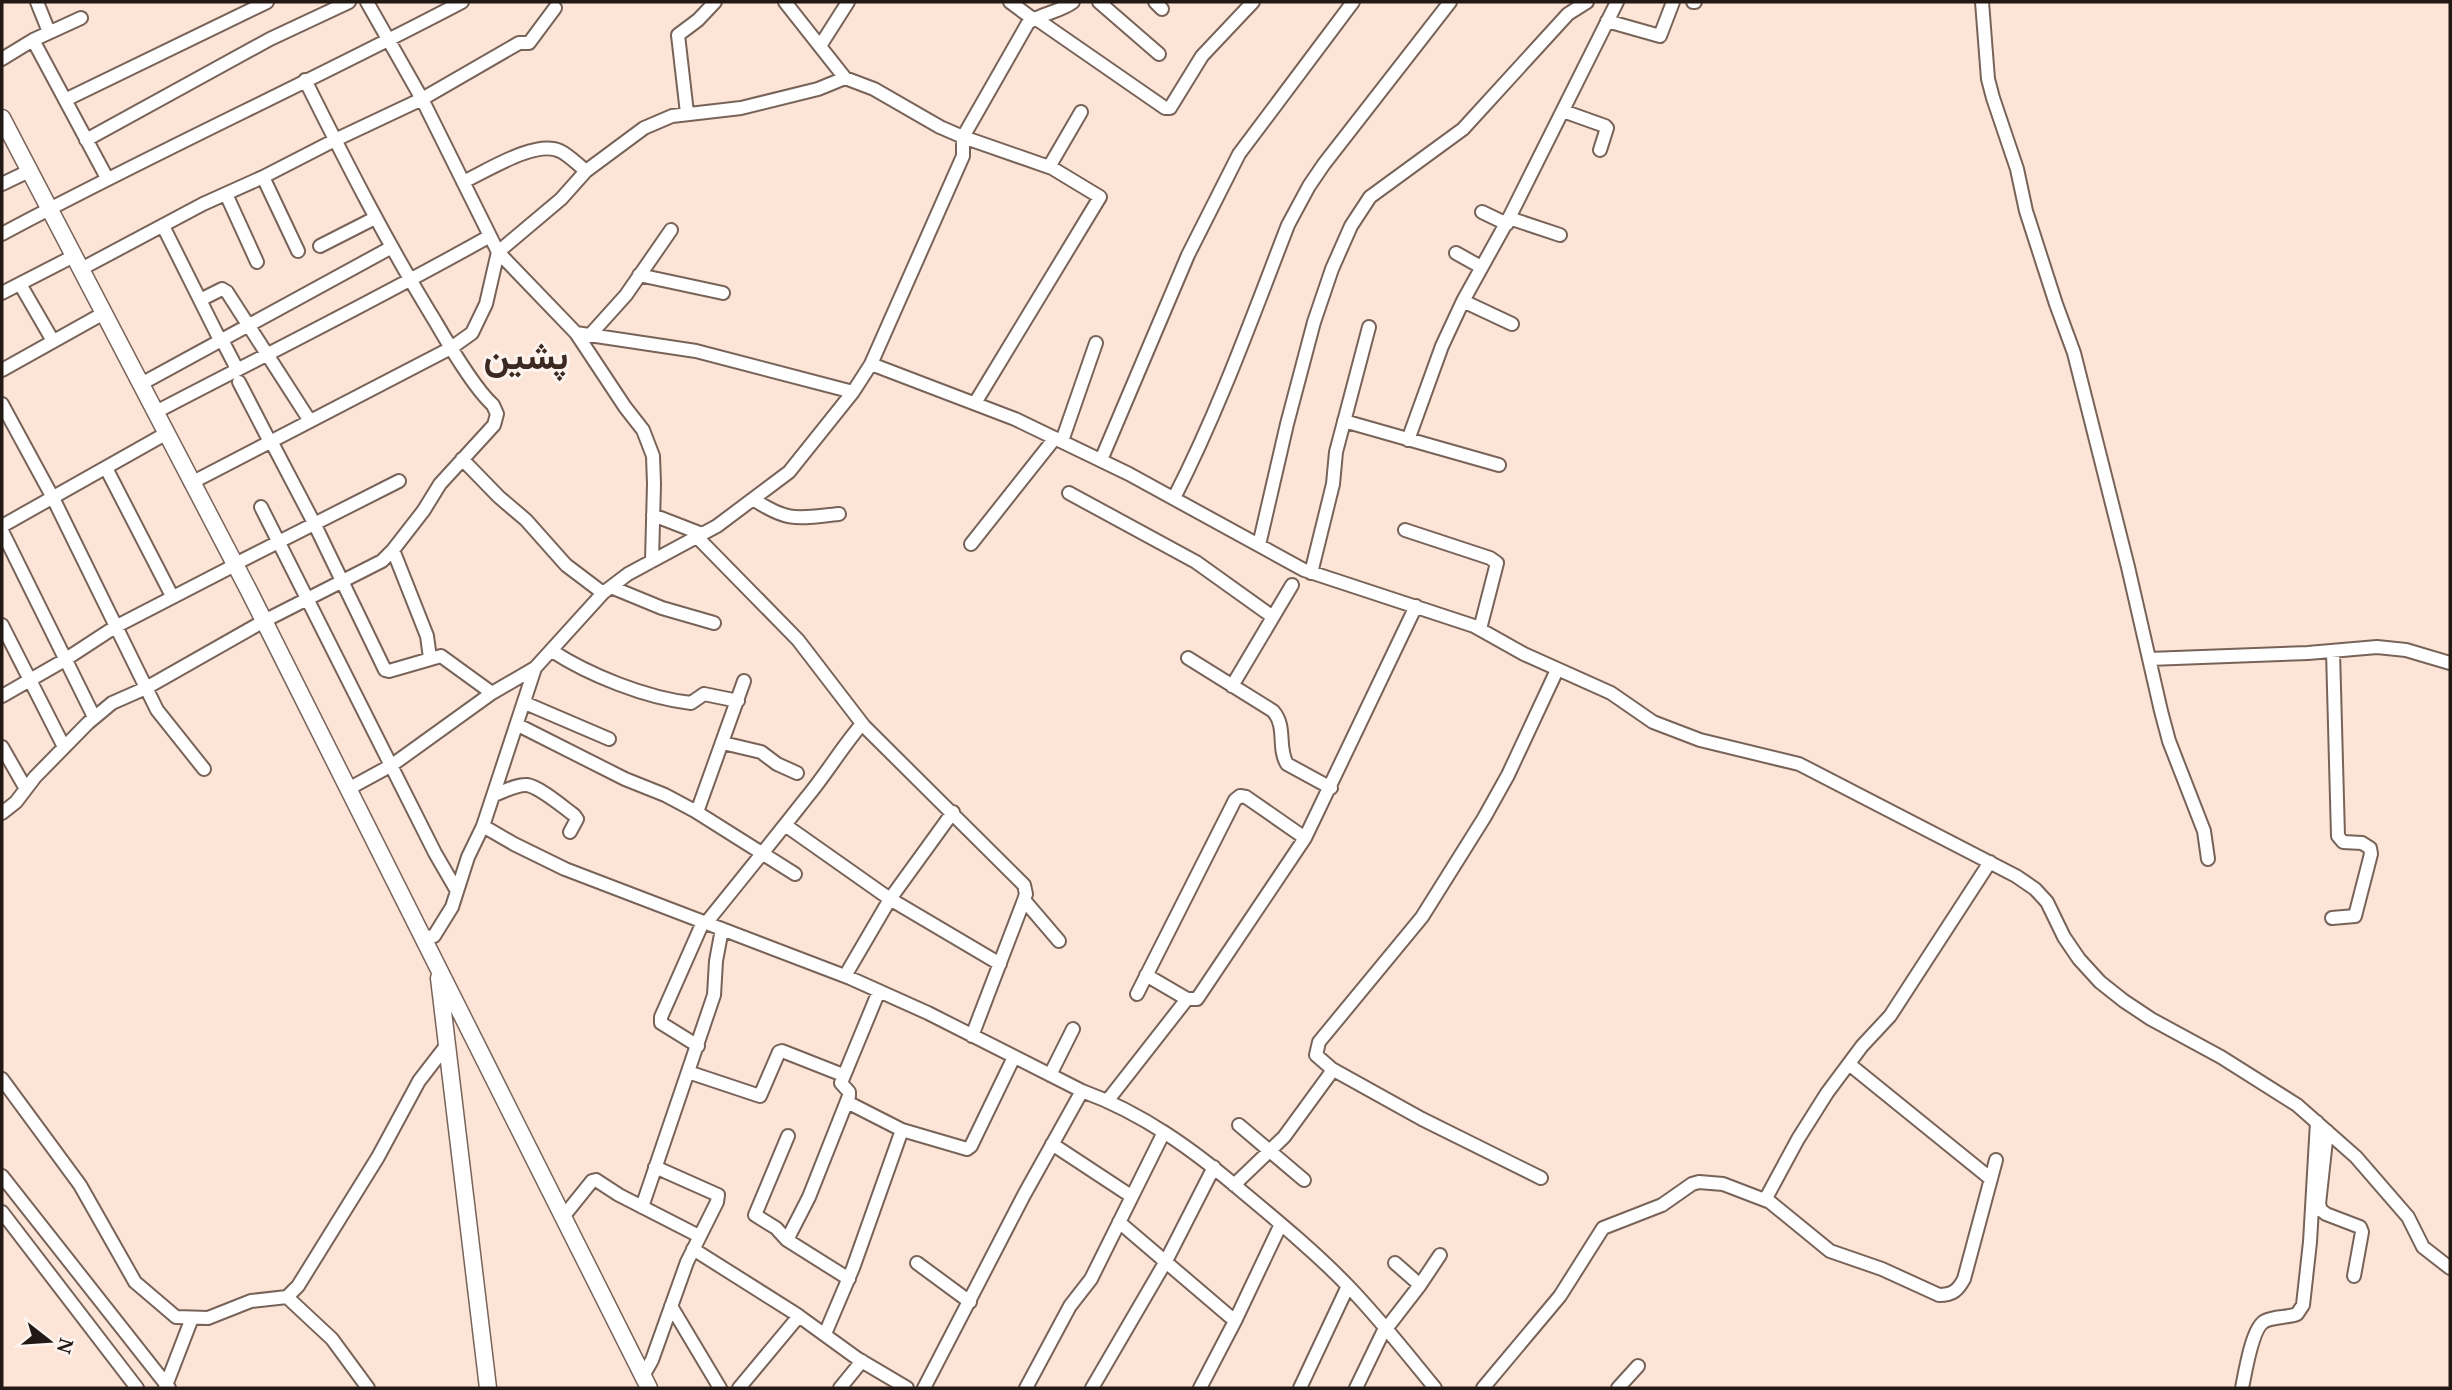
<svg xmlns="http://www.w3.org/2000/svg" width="2452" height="1390" font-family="'Noto Serif',Vazirmatn,serif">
	<rect width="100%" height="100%" fill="#fce4d7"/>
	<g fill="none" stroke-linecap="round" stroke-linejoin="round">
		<!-- minor casing -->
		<g stroke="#786359" stroke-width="16">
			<path id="minor" d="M37 2 49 32
				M367 2 422 99 498 252 576 333 696 351 853 392
				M785 2 845 78
				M1010 2 1033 19
				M1099 2 1159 54
				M1155 2 1162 9
				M1693 2H1695
				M1982 2 1988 79 1993 98 2017 169 2026 211 2056 304 2074 353 2128 567 2161 711 2169 741 2204 831 2208 859
				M1035 18 1165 108H1170L1202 56 1253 2
				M1607 21 1660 36 1673 2
				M33 40 107 178
				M820 46 848 2
				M2 59 33 40 81 18
				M65 100 267 2
				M1563 111 1605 126 1607 128 1600 150
				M687 113 678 35 698 20 715 2
				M86 140 270 39 349 2
				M1049 167 1081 112
				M263 177 298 251
				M463 182C485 172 536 139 560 151 569 155 578 165 586 171
				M2 184 29 171
				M226 194 257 262
				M1482 212 1507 224
				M1509 218 1560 235
				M163 226 220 340
				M2 234C153 153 310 82 462 2
				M320 246 375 218
				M1456 253 1481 267
				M81 269 203 204 263 177 335 140 422 99 519 43H529L555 8
				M639 275 723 293
				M20 284 53 341
				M2 293 74 256
				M200 300 222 289 227 292 310 421
				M1463 301 1512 324
				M576 333 625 407 643 430 653 456 654 484 652 561
				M590 335 626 295 671 230
				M222 340 237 369
				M871 364 1015 419 1129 474 1304 570 1474 626 1524 654 1611 693 1653 722 1700 740 1799 764 2016 876 2035 889 2047 902 2064 937 2079 959 2100 982 2124 1001 2151 1019 2221 1057 2297 1105 2356 1157 2408 1217 2423 1247 2450 1268
				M2 370 104 313
				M239 382 270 442
				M141 384 392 247
				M2 404 53 498 157 710 204 769
				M156 412C267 354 380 298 490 236
				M1344 421 1499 465
				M1408 440 1442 346 1463 301 1509 218 1617 2
				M271 441 314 523 385 670 389 671 441 656 492 693
				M1062 441 1096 343
				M462 459 499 497 526 520 566 565 603 593
				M1101 460 1188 255 1239 154 1353 2
				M106 468 172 596
				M191 483 451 348 472 333 486 304 498 252 561 199 586 171 644 128 672 116 741 108 818 89 845 78 874 89 940 127 963 137 1052 168 1100 197 975 403
				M1069 493 1196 562 1273 617
				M1174 498C1219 410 1252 318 1288 225L1309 186 1324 164 1450 2
				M753 499C789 523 798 518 839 514
				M261 507 435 853 457 891
				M653 515 702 534
				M2 526 167 433
				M1405 530 1490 558 1497 563 1480 629
				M2 531 94 717
				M697 537 798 640 864 726 1024 885 1026 894 1024 900 972 1036
				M971 544 1055 438
				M1259 545 1287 424 1314 322 1332 269 1351 226 1370 197 1463 129 1568 14 1587 2
				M393 550 427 636 430 658
				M235 564 399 481
				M1311 573 1333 484 1336 452 1369 327
				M611 587 662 608 714 623
				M2 625 64 747
				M552 651C589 675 646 698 691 703L704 694 738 701
				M1188 658 1273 711C1287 727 1277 747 1287 764L1331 788
				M2149 659 2308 653 2377 647 2406 650 2450 663
				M1232 686 1292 585
				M2 696 63 661 115 627 235 565
				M525 703 609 739
				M518 725 625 779 665 795 695 811 795 874
				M723 743 761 752 777 764 797 773
				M2 747 26 789
				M348 789 392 765 492 693 535 668
				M494 795C503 792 517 784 527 785 540 787 563 807 574 815L577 819 570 832
				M697 812 744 681
				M2 813 16 802 35 777 88 723 112 703 146 688 264 621 382 561 393 550 424 510 440 484 494 425 497 414 493 405C474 388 449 345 435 321 387 243 346 162 305 80
				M785 825 890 899 1000 964
				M483 826 535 668 603 593 628 574 717 526 789 472 853 392 871 364 963 156V137L1028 23C1042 13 1060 12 1073 2
				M1024 900 1059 941
				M2332 918 2355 916 2371 854 2370 848 2362 843 2343 842 2338 836 2333 651
				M706 923C740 881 774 839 807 797 827 773 842 747 862 724
				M423 938 434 936 452 907 468 857 483 826 514 844 565 869 850 978 928 1013 1082 1091C1143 1113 1195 1151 1244 1193 1280 1223 1316 1253 1348 1286 1379 1318 1407 1354 1435 1388
				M1146 975 1187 999
				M845 976 890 899 953 812
				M1137 994 1235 800 1240 796 1246 797 1305 838
				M698 1046 661 1023V1017L703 922
				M1849 1064 1991 1179
				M1332 1069 1422 1119 1541 1178
				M688 1072 760 1096 779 1052 782 1051 843 1075
				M1050 1075 1073 1029
				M2 1079 80 1185 135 1282 176 1317 208 1318 251 1301 287 1297 298 1286 378 1157 419 1081 446 1046
				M1108 1100 1187 999H1197L1305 838 1416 606
				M847 1102 902 1130 967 1149 971 1146 1014 1057
				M1239 1125 1304 1180
				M2327 1131 2319 1204 2321 1210 2326 1214 2360 1227 2362 1232 2354 1276
				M788 1136 755 1215 776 1228 787 1240 849 1279
				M1052 1144 1131 1196
				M2 1176 169 1388
				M1234 1185 1284 1137 1330 1074 1332 1069 1316 1055 1319 1042 1422 917 1484 818 1508 775 1557 670
				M1765 1200 1798 1139 1827 1093 1862 1046 1890 1016 1990 862
				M642 1207 714 995 716 961 722 929
				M2 1212 137 1388
				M563 1217 592 1181 596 1180 619 1195 699 1236
				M1119 1222 1235 1321
				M787 1240 809 1197 849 1096V1092L841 1083 879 991
				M693 1249 796 1314 858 1359 907 1388
				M917 1263 970 1302
				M1395 1263 1420 1285
				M287 1297 332 1339 368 1388
				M671 1306 720 1388
				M1386 1329 1420 1285 1440 1255
				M825 1334 853 1268 902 1130
				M643 1376 652 1360 687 1262 717 1202 718 1195 655 1167
				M165 1388 192 1318
				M739 1388 799 1316
				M840 1388 862 1361
				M924 1388 1024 1195 1082 1091
				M1026 1388 1070 1306 1091 1279 1164 1132
				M1092 1388 1166 1261 1214 1167
				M1200 1388 1235 1321 1281 1224
				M1300 1388 1348 1286
				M1356 1388 1385 1328
				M1483 1388 1560 1296 1603 1228 1662 1205 1692 1184 1699 1182 1723 1184 1770 1202 1830 1251 1882 1269 1939 1295C1953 1295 1958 1290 1964 1279L1996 1160
				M1618 1388 1638 1366
				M2242 1388C2245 1374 2252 1327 2265 1321 2275 1316 2287 1318 2297 1314L2303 1305 2310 1242 2317 1122"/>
		</g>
		<!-- major casing -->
		<g stroke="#786359" stroke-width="19">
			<path id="major" d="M2 118 249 591 649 1388
				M439 978 488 1388"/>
		</g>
		<!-- minor -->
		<use href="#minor" stroke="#fff" stroke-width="12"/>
		<!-- major -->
		<use href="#major" stroke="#fff" stroke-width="16"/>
	</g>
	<g text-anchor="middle" stroke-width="6" stroke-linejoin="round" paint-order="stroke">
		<!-- town labels -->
		<g font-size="37" font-weight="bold" fill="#3c2a21" stroke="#fef4ef">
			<text x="526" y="369">پشین</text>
		</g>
	</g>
	<!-- border -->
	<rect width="2452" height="1390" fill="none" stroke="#221915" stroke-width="7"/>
	<!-- north arrow -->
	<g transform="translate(49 1341) rotate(107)" stroke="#fef4ef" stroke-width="5" paint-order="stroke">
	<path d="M0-5L12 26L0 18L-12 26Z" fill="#221915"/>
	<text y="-10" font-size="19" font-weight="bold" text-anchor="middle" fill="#221915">N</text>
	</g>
</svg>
